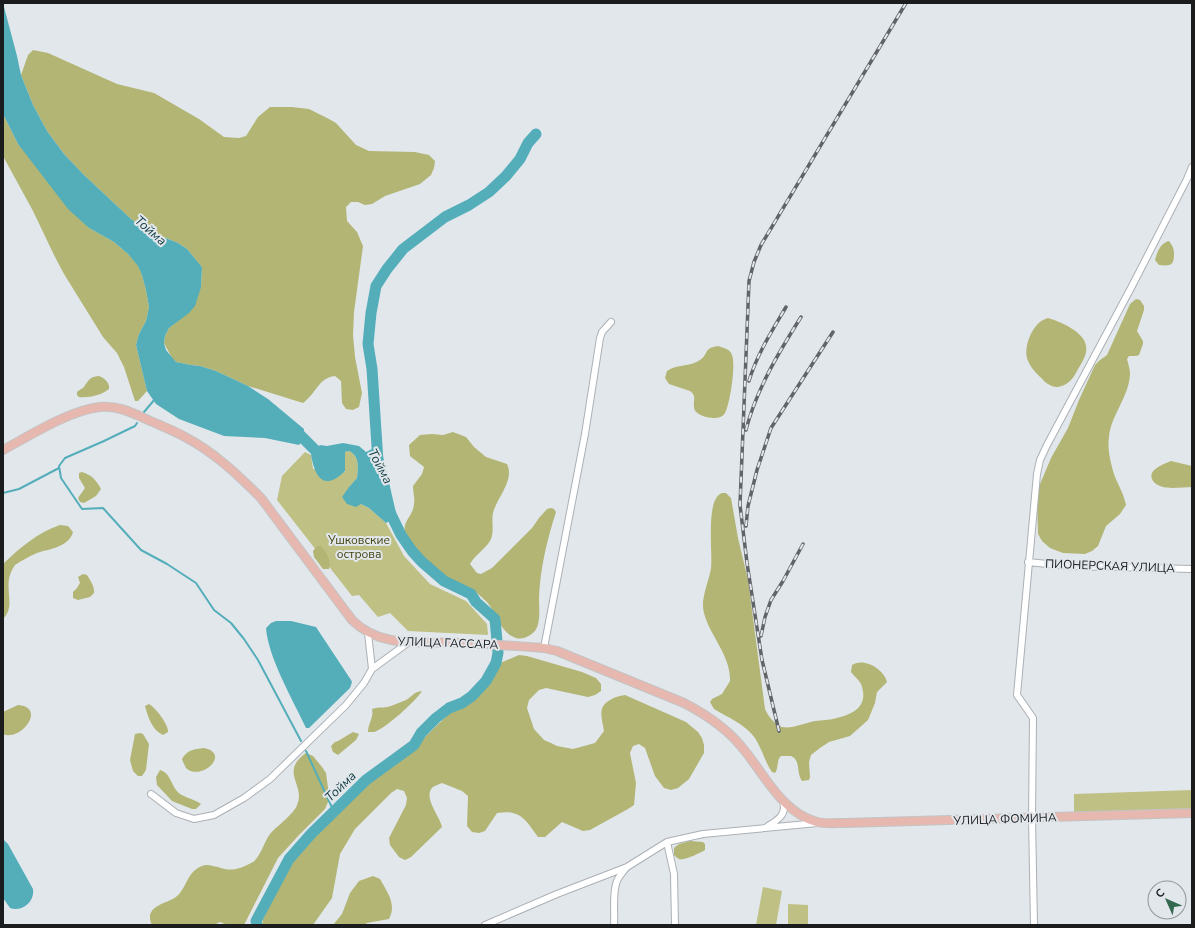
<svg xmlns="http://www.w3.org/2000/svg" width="1195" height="928" font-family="'Nunito Sans',sans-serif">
	<rect width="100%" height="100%" fill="#e2e7ec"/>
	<!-- green -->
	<path fill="#bec084" d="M349 451C360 456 358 468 357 478L349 487 361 504 369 508 386 523 404 556 430 584 466 601 487 624 488 635 408 631 390 613 378 617 359 595 352 596 277 500 282 476 305 452 311 455 313 469 345 472V452Z
		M1192 790V811L1074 813V794Z
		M763 887 782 891 776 925H756Z
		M788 904 808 905V925H788Z"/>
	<!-- forest -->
	<path fill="#b2b573" d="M33 50 48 53 117 84 154 93 199 119 224 137 239 138 246 136 258 117 270 107H292L309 109 329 119 336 123 356 145 369 151 415 152 429 155 435 161 434 168 431 175 420 184 385 196 372 204 365 205 358 202H351L346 207 347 221 357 232 363 246 354 312 353 335 355 357 362 393 359 407 353 410 346 409 342 403 341 381 335 376C318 378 316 394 303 403L248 386 216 371 200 366 191 365 176 362 172 358 164 343 165 336 169 328 178 321 201 287 202 267 187 249 178 243 146 230 131 219 84 175 64 154 47 131 33 105 21 75 28 55Z
		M3 114 18 144 89 228 114 242 128 254 138 265 142 275 146 290 149 307 146 321 139 334 136 345 147 391 138 401H135L124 367 117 353 103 337 64 274 54 255 33 211 3 156Z
		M1169 241C1172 245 1174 248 1174 254 1174 266 1170 266 1159 265L1155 260C1157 253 1160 243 1169 241Z
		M1136 299 1140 300 1144 306V310L1137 331 1143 341V344L1139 355 1136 356H1129L1127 359C1128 363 1130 369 1130 374 1129 397 1111 415 1109 437 1107 449 1111 465 1115 477 1119 486 1124 495 1126 505L1120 514 1106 526 1098 546 1092 551 1085 554 1063 553 1050 548 1042 541 1038 534 1037 500 1038 489 1051 458 1068 428 1079 400 1095 365 1100 360 1107 355 1130 304Z
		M1048 318C1059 321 1085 332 1086 346 1088 354 1081 364 1077 371 1072 382 1060 392 1048 384 1044 382 1042 378 1039 376 1034 371 1029 365 1027 358 1024 347 1031 329 1040 322 1042 320 1045 319 1048 318Z
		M718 346C724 348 730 349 732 355 736 365 730 404 725 413 723 417 718 418 714 418 708 418 694 415 694 407 693 400 697 396 690 391L669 384 665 378 667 371C677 364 690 367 700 360 709 354 703 348 718 346Z
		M99 376C104 378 110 382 109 389 102 395 89 398 79 397L77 395V392C79 390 81 389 83 388 89 381 88 377 99 376Z
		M453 432 466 437 474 447 486 457 507 464C515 480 497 497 493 513 491 522 495 532 490 541 485 549 475 555 470 564L477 573 481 574 492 568 532 528 539 518 547 509 551 508 554 509 556 512C547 540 540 569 539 598 539 607 541 623 535 631 530 636 523 640 516 638 502 634 497 616 490 606 487 601 481 597 477 593 468 585 454 583 445 577 433 569 412 550 407 538 399 522 413 518 414 504 415 499 413 492 413 486L422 474 424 467 410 456 409 445 420 435 432 434 443 435Z
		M1171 461 1192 466V487C1184 487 1171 489 1163 487 1159 486 1155 484 1153 481 1146 470 1164 464 1171 461Z
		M82 472C92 475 96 480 101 489L96 496 84 503 80 502 78 498 85 488 79 478V473Z
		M722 493H726L731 498 738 538 748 580 765 709C768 716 774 724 782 727 792 729 805 723 815 721 822 720 830 720 837 718 855 714 869 705 861 684 859 680 854 676 851 672L852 665C864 657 884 669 887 682L877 692 875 703 868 720 850 736 829 742 820 748 811 755 809 762 810 777 809 780 802 781C796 773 801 760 791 756H781C776 761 779 768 775 773L772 772C765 762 762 749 755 738 745 724 727 717 714 709L710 702 712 699 722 694 730 681C731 656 710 636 704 613 700 599 709 582 711 568 713 552 705 499 722 493Z
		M60 525 68 526 73 532C69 547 49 549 37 553 30 556 21 561 15 565 0 586 18 604 3 619V564C21 547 37 533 60 525Z
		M317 546H321C327 553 331 560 329 569H323L314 557 313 551Z
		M83 574 87 575C90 580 95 587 94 593L90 597 78 600 73 598V592L77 588 80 583 78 577Z
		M519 655 527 656 582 672 596 678 601 684V691L595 695 588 697 546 688 539 690 529 700 527 708 534 729 544 740 551 743 557 746 573 749 595 743 604 731C602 718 597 707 610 700 615 697 619 696 625 695L686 722 698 732 702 738 704 745V753L689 779 678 788 671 790 664 788 655 776 645 748 639 744 633 746 630 753 636 783 634 805 628 809 590 830 583 831 562 822 545 837H538C526 820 520 809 497 813L485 831 479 833 472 832 467 826 468 796 462 791 442 783C440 784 436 785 433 787 422 797 440 816 442 827L411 857 405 860 399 857 390 845 389 838 406 805 407 798 404 791 397 789 391 793 355 829 340 854 332 898 313 925H262L263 919 290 865 356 790 380 771 402 759 452 711 472 701 483 690 498 664Z
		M422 691C416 701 385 729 374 732 373 732 369 732 368 732 368 723 374 718 372 709 380 706 383 709 391 706 396 704 401 702 406 700 413 696 413 692 422 691Z
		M149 704C155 707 169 725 168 732L163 735C152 730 148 717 145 706Z
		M18 705C47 707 21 742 3 734V712Z
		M353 732 359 734 356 740 338 755 333 752 331 746 335 742 338 741Z
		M140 733 143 734 149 744 146 770 142 776H138L133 771 130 760 135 734Z
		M204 748C232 754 200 782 186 768 185 766 183 762 182 759 187 750 194 749 204 748Z
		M306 753 313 756 322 767 326 773 329 795 328 802 325 809 299 835 278 858 244 925H227L220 922 214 925H152C143 906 166 904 176 897 187 889 187 868 206 865 211 865 217 867 221 868 233 872 242 868 253 862 261 856 264 842 270 834 277 826 294 814 297 805 306 785 279 772 306 753Z
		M160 770C169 772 171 783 176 790 182 798 193 798 201 804L196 809H192L172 801 157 785 156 777Z
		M690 841 703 842 705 844V850C700 853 684 861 679 859 677 858 675 856 674 855V848L679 844Z
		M373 876 380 879C387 892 397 904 389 919L367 923 364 925H333L342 914 350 893 359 881Z"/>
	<!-- water -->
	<path fill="#54aeba" d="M3 3 17 56 21 75 33 105 47 131 64 154 84 175 131 219 146 230 178 243 187 249 202 267 201 287 195 306 189 313 169 328 165 336 164 343 166 350 176 362 191 365 200 366 216 371 248 386 268 399 304 429V439L299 445 265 438 224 436 179 419 156 404 147 391 136 345 139 334 146 321 149 307 146 290 142 275 138 266 128 254 114 242 89 228 68 209 18 144 3 114Z
		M343 443 359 446 366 452 376 447 381 448 397 517 386 523 369 508 361 504 356 507 347 504 342 497 349 487 357 478C358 468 360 456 349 451L345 452V471C324 492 315 477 311 455L320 445 327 446Z
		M276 621H291L316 627 351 680 352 682 350 688 309 728H306C293 700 268 657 266 628L271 623Z
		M3 839 8 844 33 889C35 902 22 912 10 908L3 898Z"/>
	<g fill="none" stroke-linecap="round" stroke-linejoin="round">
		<!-- stream -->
		<path stroke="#54aeba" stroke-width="2" d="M144 412 155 399
			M137 423 135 426 104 441 65 458 59 466 61 478 82 509 103 508 141 550 167 564 196 583 214 610 231 623 244 639 258 660 301 741
			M3 493 19 489 59 468
			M306 751 334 812"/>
		<!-- river -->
		<path stroke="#54aeba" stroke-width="11" d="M293 430 297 432 320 455 327 453
			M378 462 372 369 368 344 371 313 376 286 387 269 403 249 445 217 469 205 489 192 506 176 520 159 528 143 536 134
			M257 925 256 921 289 859 311 834 366 780 414 745 421 733 436 718 449 708 462 703 472 696 486 681 496 663 498 653 495 619 476 602 471 594 444 581 422 562 412 551 401 535 387 506"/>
		<!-- minor casing -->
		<g stroke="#abb0b5" stroke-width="8">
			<path id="minor" d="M1028 562 1067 566 1192 569
				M368 633 372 669
				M544 648 585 434 600 338 602 332 611 322
				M151 794 176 813 194 819 214 815 244 798 270 779 346 705 364 683 372 669 409 642
				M768 826C778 820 787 814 783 802
				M667 842 674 874 675 925
				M485 925 557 894 627 867 667 842 703 834 818 823
				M614 925C615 912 612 892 617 881 619 876 623 872 626 868
				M1034 925 1032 818 1033 718 1017 695 1037 474 1040 460 1047 445 1132 286 1187 179 1192 167"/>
		</g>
		<!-- major casing -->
		<g stroke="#c3c4c4" stroke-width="10">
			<path id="major" d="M3 450C29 436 70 410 100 407 116 405 131 412 146 419 159 425 173 430 185 437 214 452 238 475 261 498L352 620C381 649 421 641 459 643 487 644 516 646 544 648L557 651 684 703C705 714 725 727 740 745 763 771 781 813 817 822 825 824 836 823 845 823L1192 813"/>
		</g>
		<!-- minor -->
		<use href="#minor" stroke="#fff" stroke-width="6"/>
		<!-- major -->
		<use href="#major" stroke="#e6b8af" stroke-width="8"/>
		<!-- rail casing -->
		<g stroke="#616467" stroke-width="3.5">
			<path id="rail" d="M749 381C757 354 772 331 786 307
				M746 430C756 390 779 352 801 317
				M746 526 748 506 757 470 771 428 833 332
				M761 636 765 617 771 600 783 581 803 544
				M779 731 762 660 747 563 740 505 749 281 754 262 761 245 906 3"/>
		</g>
		<!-- rail -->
		<use href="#rail" stroke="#e2e7ec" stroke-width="2" stroke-dasharray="6" stroke-linecap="butt"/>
	</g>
	<g text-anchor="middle" stroke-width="4" stroke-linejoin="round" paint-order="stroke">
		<!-- park labels -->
		<g font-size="12" fill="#434411" stroke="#e2e7ec">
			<text x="359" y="544">Ушковские<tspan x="359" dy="14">острова</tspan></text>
		</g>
		<!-- street labels -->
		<g font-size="12" fill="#1a1c1e" stroke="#e2e7ec">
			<text transform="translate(1110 566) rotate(2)" y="4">ПИОНЕРСКАЯ УЛИЦА</text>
			<text transform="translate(448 643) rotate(2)" y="4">УЛИЦА ГАССАРА</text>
			<text transform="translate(1005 819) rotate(-2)" y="4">УЛИЦА ФОМИНА</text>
		</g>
		<!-- water labels -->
		<g font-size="13" font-style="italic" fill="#113c41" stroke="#e2e7ec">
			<text transform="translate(151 230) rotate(41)" y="5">Тойма</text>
			<text transform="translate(381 466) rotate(62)" y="5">Тойма</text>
			<text transform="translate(340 786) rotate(-44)" y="5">Тойма</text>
		</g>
	</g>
	<!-- border -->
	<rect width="1195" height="928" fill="none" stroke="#1a1c1e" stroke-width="8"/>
	<!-- north arrow -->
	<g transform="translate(1167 900) rotate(315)"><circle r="19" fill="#e2e7ec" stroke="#92969a"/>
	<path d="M0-3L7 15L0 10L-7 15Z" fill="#31684e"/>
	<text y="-6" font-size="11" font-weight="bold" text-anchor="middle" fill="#1a1c1e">С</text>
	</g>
</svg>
